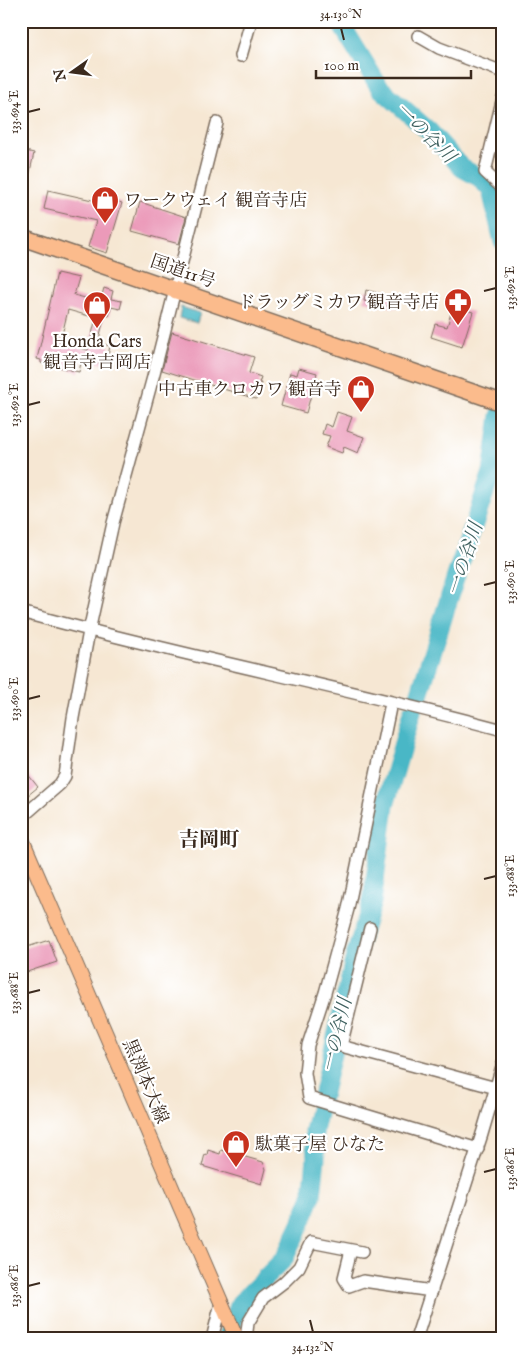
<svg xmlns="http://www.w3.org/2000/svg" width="524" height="1360" font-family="'IM FELL English','Noto Serif JP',serif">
	<rect width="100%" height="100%" fill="#fff"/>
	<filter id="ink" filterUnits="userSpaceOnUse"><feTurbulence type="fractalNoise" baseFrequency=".02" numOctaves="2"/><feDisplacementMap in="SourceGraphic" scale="10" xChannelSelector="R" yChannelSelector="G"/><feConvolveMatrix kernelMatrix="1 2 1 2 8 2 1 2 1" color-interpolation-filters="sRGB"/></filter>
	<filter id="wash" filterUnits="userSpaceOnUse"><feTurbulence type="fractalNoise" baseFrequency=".0096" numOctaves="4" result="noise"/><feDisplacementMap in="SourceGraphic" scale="20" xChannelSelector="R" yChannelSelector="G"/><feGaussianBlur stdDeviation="1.12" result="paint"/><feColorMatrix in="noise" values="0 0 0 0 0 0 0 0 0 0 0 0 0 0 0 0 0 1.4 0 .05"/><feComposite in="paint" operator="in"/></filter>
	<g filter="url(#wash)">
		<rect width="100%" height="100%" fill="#f6e7d3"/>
		<!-- water -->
		<path fill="#4ab7c6" stroke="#427072" d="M181 307 200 313 197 323 179 318Z"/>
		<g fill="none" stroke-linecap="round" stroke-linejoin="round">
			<!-- river -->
			<path stroke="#4ab7c6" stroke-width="19" d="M339 21 380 88 430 132 462 168 480 178 491 190 503 242
				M417 702 456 576 492 472 500 415
				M227 1339 240 1303 284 1259 301 1223 312 1196 316 1158 314 1131 355 956 372 902 385 806 412 712"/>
		</g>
		<g id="blocks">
			<!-- building -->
			<path fill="#eb9ab9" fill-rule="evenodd" d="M21 150 34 153 25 195H21Z
				M48 190 101 202 103 197 122 203 107 253 88 247 96 221 44 209Z
				M140 202 186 217 179 244 132 231Z
				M57 273 79 278 74 295 100 302 104 288 113 291 111 299 122 301 120 309 111 307 109 316 105 315 98 343 110 346 106 365 82 358 79 372 41 363V360L37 359ZM68 310 96 318 88 350 60 343Z
				M366 290 398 298 396 308 364 301Z
				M453 306 473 312 462 347 431 337 435 324 447 327Z
				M172 332 254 357 249 373 261 377 259 383H261L256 399 162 370Z
				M299 368 317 373 306 413 281 406 290 373 297 375Z
				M337 412 352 417 347 431 364 437 358 453 344 447 342 453 326 447 330 436 322 434 325 424 332 427Z
				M26 772 38 787 21 801V776Z
				M49 940 57 962 21 974V949Z
				M208 1150 220 1154 221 1150 263 1162 266 1169 262 1184 202 1166 205 1154 207 1155Z"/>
		</g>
	</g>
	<g filter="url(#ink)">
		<use href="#blocks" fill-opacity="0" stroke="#7c6c5d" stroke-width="1"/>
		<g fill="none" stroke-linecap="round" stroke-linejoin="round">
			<!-- minor casing -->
			<g stroke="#7c6c5d" stroke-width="14">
				<path id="minor" d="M418 36 439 48 503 72
					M241 56 251 21
					M503 97 485 172 500 186 503 187
					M21 612C181 656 343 687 503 730
					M391 703 348 909 325 993 308 1045 305 1073 309 1098 478 1149
					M21 818 60 784 65 776 73 718 89 631 113 523 153 377 217 123
					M370 928 341 1046 496 1088
					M351 1250 344 1278 349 1286 363 1281 432 1291
					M212 1339 221 1303
					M246 1339 248 1323 263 1298 284 1282 299 1267 311 1242 362 1252
					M416 1339 482 1134 503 1063"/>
			</g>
			<!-- major casing -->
			<g stroke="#7c6c5d" stroke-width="16">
				<path id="major" d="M21 837 237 1339"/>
			</g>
			<!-- highway casing -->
			<g stroke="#7c6c5d" stroke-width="19">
				<path id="highway" d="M21 237 503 403"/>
			</g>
			<!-- minor -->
			<use href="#minor" stroke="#fff" stroke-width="11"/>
			<!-- major -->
			<use href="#major" stroke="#fbbb8c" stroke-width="14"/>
			<!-- highway -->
			<use href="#highway" stroke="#fbbb8c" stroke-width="16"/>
		</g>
	</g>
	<!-- ticks -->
	<path fill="none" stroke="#3b2a1e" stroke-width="2" d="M341 28 344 40M28 112 40 109M484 291 496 288M28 405 40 402M484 585 496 582M28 699 40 696M484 879 496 876M28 993 40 990M484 1172 496 1169M28 1286 40 1283M310 1320 313 1332"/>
	<!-- icons -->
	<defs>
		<g id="shop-pin" transform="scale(1.4375)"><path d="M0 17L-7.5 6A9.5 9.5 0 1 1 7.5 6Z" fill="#c8321e" stroke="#fff"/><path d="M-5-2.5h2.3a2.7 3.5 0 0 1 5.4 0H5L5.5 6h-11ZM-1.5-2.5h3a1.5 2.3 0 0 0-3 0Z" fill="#fff"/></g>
		<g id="pharmacy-pin" transform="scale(1.4375)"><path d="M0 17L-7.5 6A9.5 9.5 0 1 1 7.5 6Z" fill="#c8321e" stroke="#fff"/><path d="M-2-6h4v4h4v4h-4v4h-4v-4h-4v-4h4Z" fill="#fff"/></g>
	</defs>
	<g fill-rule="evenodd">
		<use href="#shop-pin" x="105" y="200"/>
		<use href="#pharmacy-pin" x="458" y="302"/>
		<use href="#shop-pin" x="97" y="305"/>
		<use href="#shop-pin" x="361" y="389"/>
		<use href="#shop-pin" x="236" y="1144"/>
	</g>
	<g text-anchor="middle" stroke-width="4.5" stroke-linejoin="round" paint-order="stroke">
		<!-- poi labels -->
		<g font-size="18" fill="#3b2a1e" stroke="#fff" text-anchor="start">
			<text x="124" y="206">ワークウェイ 観音寺店</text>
			<text x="439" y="308" text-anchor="end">ドラッグミカワ 観音寺店</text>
			<text x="97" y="347" text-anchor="middle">Honda Cars<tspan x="97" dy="21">観音寺吉岡店</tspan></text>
			<text x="342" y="395" text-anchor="end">中古車クロカワ 観音寺</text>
			<text x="255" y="1150">駄菓子屋 ひなた</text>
		</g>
		<!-- street labels -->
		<g font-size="18" fill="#3b2a1e" stroke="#fff">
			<text transform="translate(183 271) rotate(19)" y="6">国道11号</text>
			<text transform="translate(146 1081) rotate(67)" y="6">黒渕本大線</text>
		</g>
		<!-- water labels -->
		<g font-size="19" font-style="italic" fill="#416261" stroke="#fff">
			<text transform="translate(426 132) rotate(45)" y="7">一の谷川</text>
			<text transform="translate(464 559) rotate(-72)" y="7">一の谷川</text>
			<text transform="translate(336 1035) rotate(-77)" y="7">一の谷川</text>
		</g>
		<!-- quarter labels -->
		<g font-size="20" font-weight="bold" fill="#3b2a1e" stroke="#fff">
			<text x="209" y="846">吉岡町</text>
		</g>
	</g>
	<!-- margin -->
	<rect width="524" height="1360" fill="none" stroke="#fff" stroke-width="55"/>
	<!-- north arrow -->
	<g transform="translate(72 72) rotate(256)" stroke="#ffffff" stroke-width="4" paint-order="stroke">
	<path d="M0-4L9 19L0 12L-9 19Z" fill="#3b2a1e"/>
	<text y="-8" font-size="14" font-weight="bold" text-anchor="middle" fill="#3b2a1e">N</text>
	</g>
	<!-- scale -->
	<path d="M316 70v8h155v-8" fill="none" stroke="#3b2a1e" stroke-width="2.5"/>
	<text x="324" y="70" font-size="15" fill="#3b2a1e" stroke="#ffffff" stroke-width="4" paint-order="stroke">100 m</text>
	<rect x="28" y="28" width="468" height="1304" fill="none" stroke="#3b2a1e" stroke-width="2"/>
	<g font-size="12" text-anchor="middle" fill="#3b2a1e">
		<text x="341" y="18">34.130°N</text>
		<text transform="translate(14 112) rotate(-90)" y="4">133.694°E</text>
		<text transform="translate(510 288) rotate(-90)" y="4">133.692°E</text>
		<text transform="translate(14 405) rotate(-90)" y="4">133.692°E</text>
		<text transform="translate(510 582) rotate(-90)" y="4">133.690°E</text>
		<text transform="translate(14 699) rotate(-90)" y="4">133.690°E</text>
		<text transform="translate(510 876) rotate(-90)" y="4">133.688°E</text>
		<text transform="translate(14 993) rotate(-90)" y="4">133.688°E</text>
		<text transform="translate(510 1169) rotate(-90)" y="4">133.686°E</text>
		<text transform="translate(14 1286) rotate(-90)" y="4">133.686°E</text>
		<text x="313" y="1351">34.132°N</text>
	</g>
</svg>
